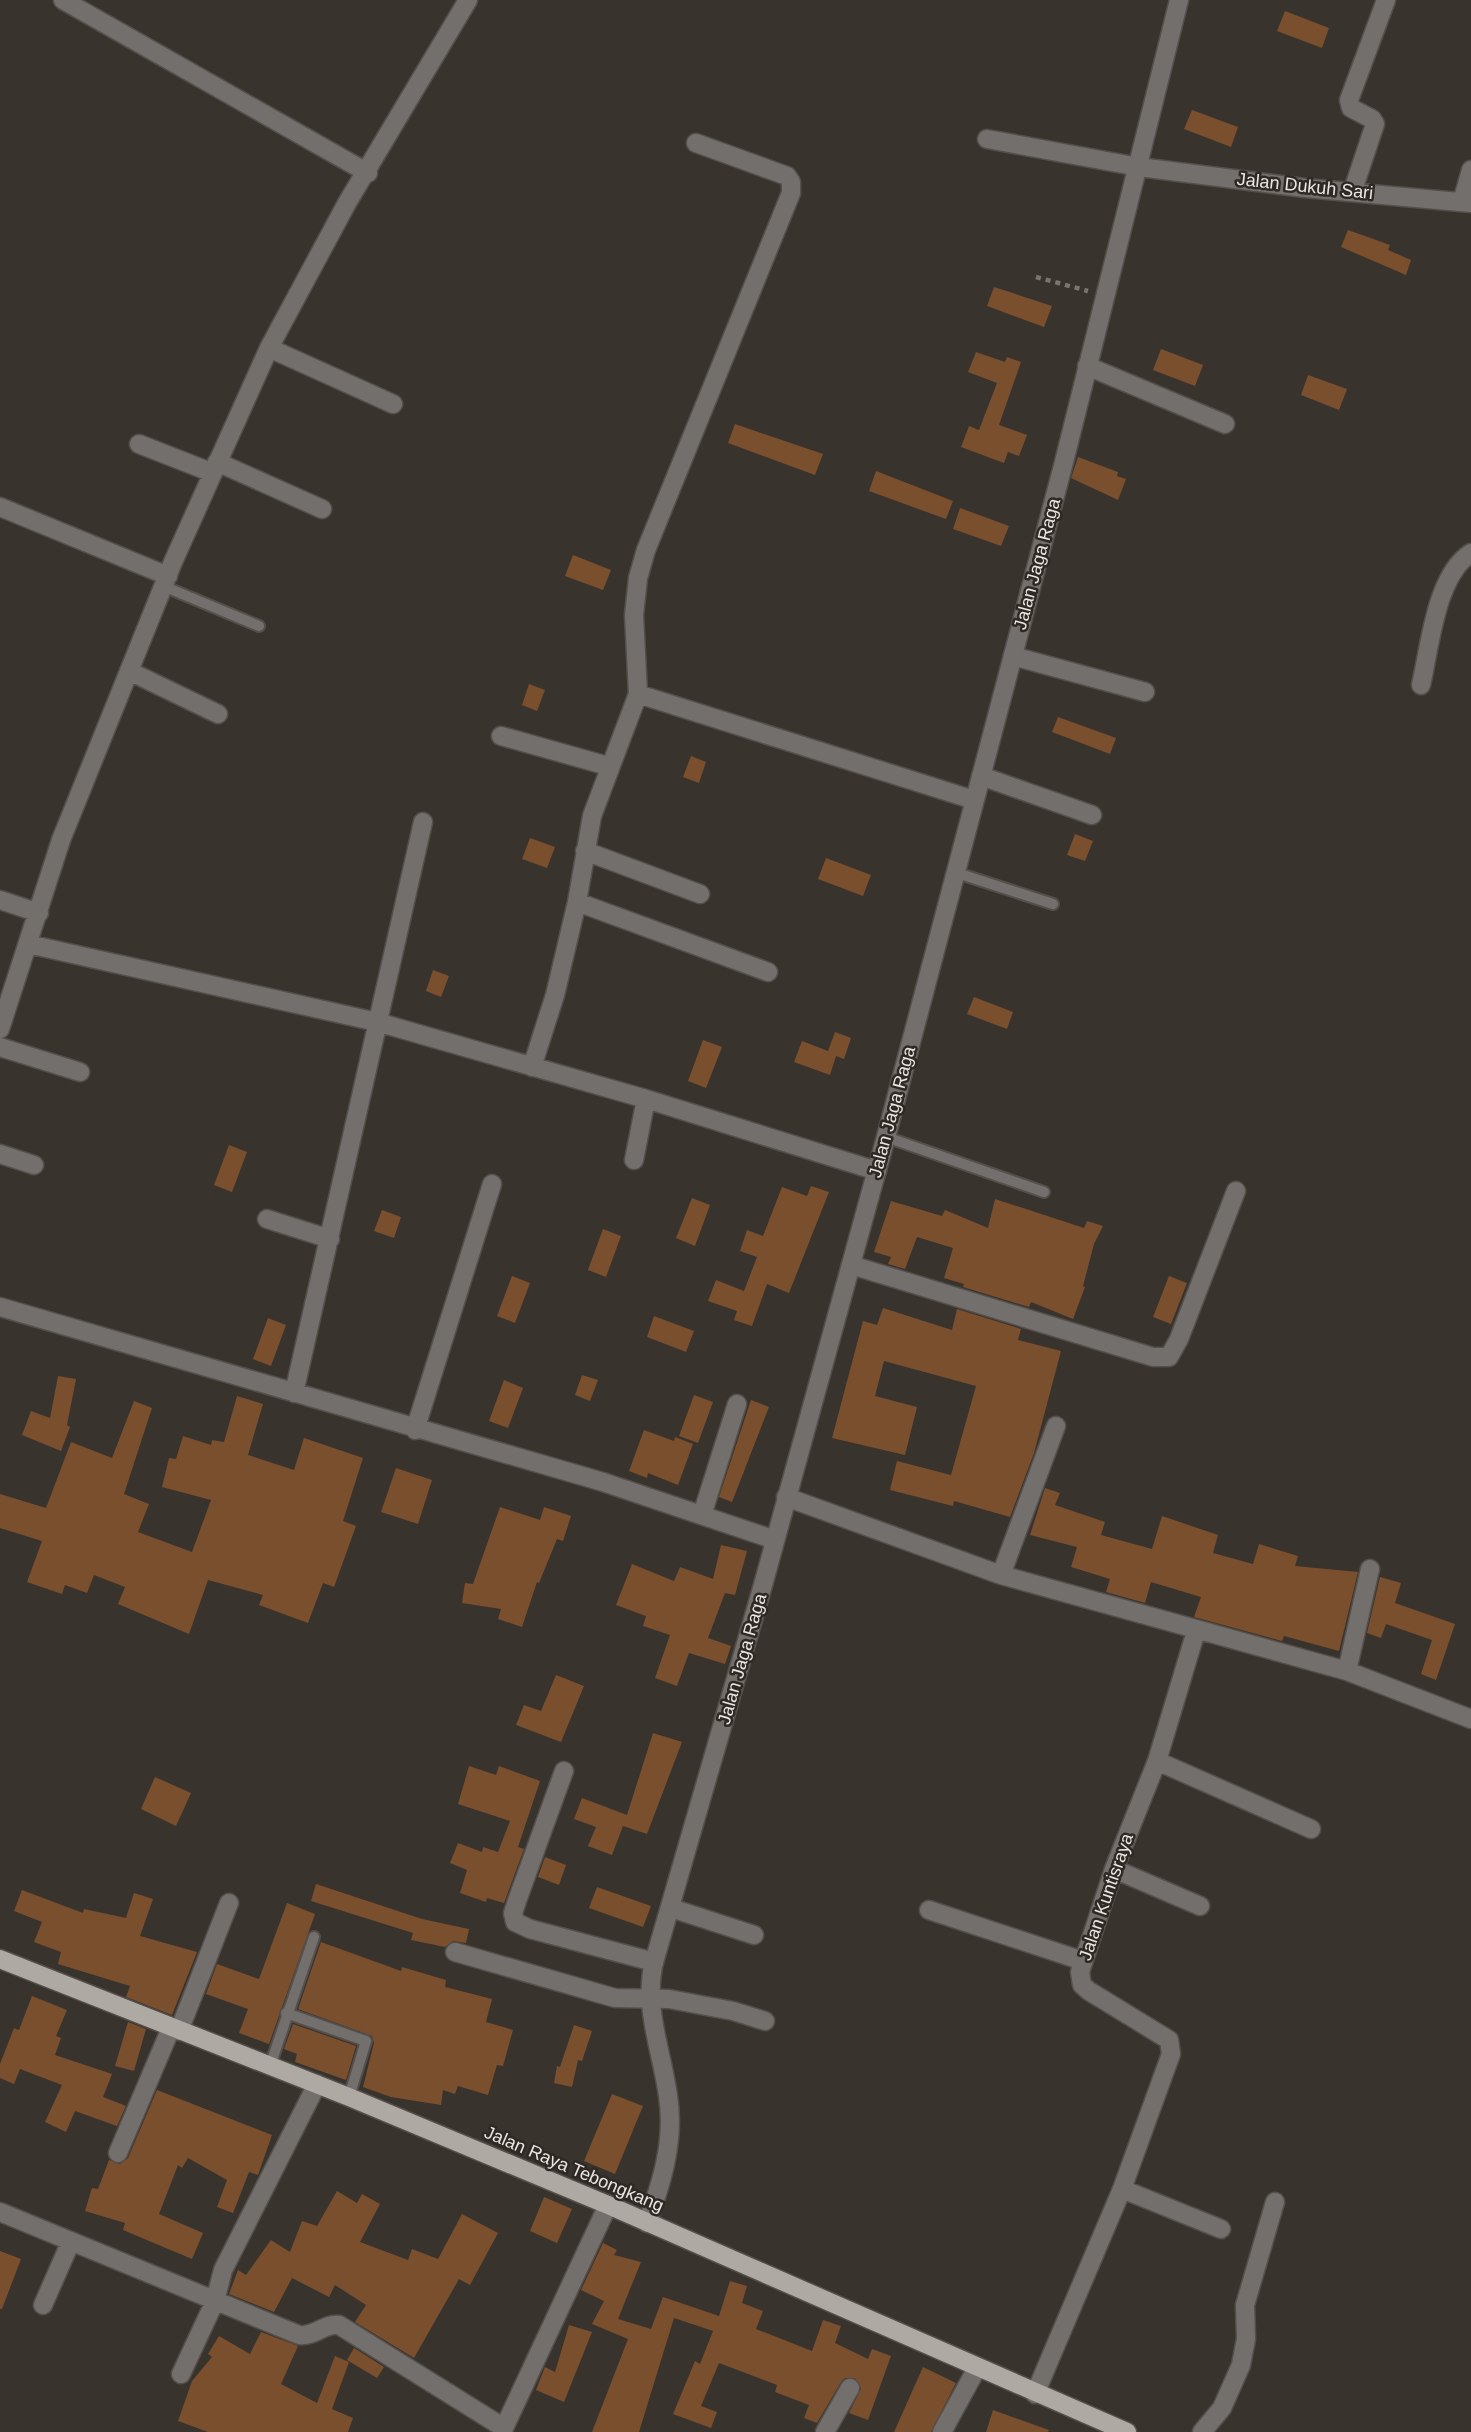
<svg xmlns="http://www.w3.org/2000/svg" width="1471" height="2432" font-family="Arial,sans-serif">
	<rect width="100%" height="100%" fill="#39332e"/>
	<!-- building -->
	<path fill="#7a4f2d" d="M1285 11 1329 28 1322 48 1277 31Z
		M1192 110 1238 127 1231 147 1184 129Z
		M1348 230 1390 245 1388 250 1411 260 1406 275 1341 247Z
		M994 287 1052 306 1044 327 987 306Z
		M1161 349 1203 365 1195 386 1153 370Z
		M976 352 1005 362 1007 357 1021 362 999 425 1027 435 1019 456 1008 452 1004 463 961 447 969 426 979 430 997 383 968 372Z
		M1308 375 1347 389 1339 410 1301 395Z
		M735 424 823 454 815 475 728 443Z
		M1078 457 1118 472 1117 476 1126 479 1118 500 1071 478Z
		M876 471 953 501 946 519 869 491Z
		M960 508 1009 526 1001 546 953 529Z
		M573 555 611 570 603 590 565 576Z
		M529 684 545 690 537 711 522 705Z
		M1058 717 1116 738 1110 754 1052 732Z
		M691 756 706 762 699 783 683 777Z
		M1075 834 1093 841 1085 861 1067 855Z
		M530 838 555 847 547 868 522 859Z
		M826 858 871 875 863 896 818 879Z
		M433 970 449 976 441 997 426 991Z
		M974 997 1013 1012 1007 1029 967 1014Z
		M835 1032 851 1038 844 1059 836 1056 830 1075 794 1062 802 1041 828 1051Z
		M703 1040 722 1047 706 1088 688 1081Z
		M229 1145 247 1152 232 1192 214 1185Z
		M811 1186 829 1192 789 1293 767 1284 752 1326 734 1320 737 1311 708 1301 716 1280 744 1291 757 1257 740 1251 747 1230 763 1236 782 1187 807 1196Z
		M692 1198 710 1205 695 1246 676 1238Z
		M995 1199 1084 1228 1087 1221 1103 1226 1094 1244 1083 1286 1085 1287 1073 1319 1031 1302 1029 1307 963 1287 964 1284 944 1278 953 1248 917 1237 905 1269 888 1264 891 1257 874 1252 891 1201 942 1216 945 1210 988 1228Z
		M382 1210 401 1217 394 1238 374 1231Z
		M603 1229 621 1236 606 1277 588 1270Z
		M512 1276 530 1283 515 1323 497 1316Z
		M1169 1276 1187 1283 1171 1324 1153 1317Z
		M883 1308 952 1330 957 1309 1021 1329 1018 1340 1061 1351 1034 1453 1010 1517 954 1501 953 1506 890 1490 897 1461 951 1475 976 1386 884 1361 875 1396 917 1407 905 1455 832 1438 863 1321 877 1325Z
		M654 1316 694 1331 686 1352 647 1337Z
		M268 1318 286 1325 271 1366 253 1359Z
		M582 1375 598 1380 590 1401 575 1395Z
		M58 1376 76 1379 67 1425 70 1427 61 1451 22 1435 31 1411 50 1418Z
		M504 1380 523 1388 508 1428 489 1421Z
		M694 1395 713 1402 698 1443 679 1436Z
		M237 1396 263 1404 248 1455 294 1470 304 1438 363 1458 343 1521 356 1526 334 1587 323 1583 308 1623 259 1605 263 1595 208 1580 189 1634 118 1604 125 1587 94 1575 87 1593 65 1585 62 1594 27 1582 42 1541 0 1528V1494L46 1508 71 1442 112 1458 134 1401 152 1408 124 1494 149 1504 138 1532 192 1552 211 1500 162 1487 169 1458 176 1459 183 1436 211 1445 212 1440 224 1442Z
		M751 1400 769 1407 732 1502 719 1497Z
		M644 1430 674 1441 675 1437 693 1444 678 1485 648 1473 647 1478 629 1471Z
		M396 1468 432 1480 418 1524 381 1512Z
		M1045 1488 1060 1493 1055 1505 1105 1522 1101 1535 1152 1549 1162 1516 1218 1535 1213 1553 1253 1564 1259 1544 1298 1556 1295 1566 1358 1572 1339 1651 1284 1636 1282 1641 1194 1617 1201 1597 1151 1582 1145 1603 1106 1592 1110 1579 1071 1567 1077 1547 1030 1535Z
		M500 1507 540 1520 544 1507 571 1516 563 1541 557 1539 539 1583 537 1582 522 1627 498 1619 501 1609 462 1603 465 1583 473 1584Z
		M721 1545 747 1551 735 1595 725 1593 708 1638 731 1646 725 1664 689 1653 677 1686 655 1678 670 1635 643 1626 646 1616 616 1605 632 1564 674 1581 680 1567 713 1579Z
		M1380 1577 1401 1583 1395 1603 1455 1624 1436 1680 1421 1674 1432 1640 1386 1624 1381 1638 1367 1633Z
		M556 1675 584 1686 561 1742 516 1725 524 1705 541 1711Z
		M653 1733 682 1742 647 1834 623 1826 612 1855 588 1846 596 1827 574 1819 582 1798 627 1815Z
		M469 1766 496 1775 499 1766 540 1781 518 1847 524 1849 504 1903 487 1898 486 1902 460 1893 467 1870 450 1863 458 1843 482 1852 483 1847 498 1852 510 1821 458 1804Z
		M155 1777 191 1793 176 1826 141 1809Z
		M545 1857 566 1865 559 1885 538 1877Z
		M316 1884 422 1919 469 1929 466 1943 453 1941 445 1947 411 1940 413 1933 311 1901Z
		M597 1887 651 1906 643 1927 589 1908Z
		M22 1890 83 1913 84 1909 126 1918 134 1893 153 1899 140 1936 197 1952 172 2015 126 1997 130 1986 58 1964 61 1952 34 1942 42 1922 14 1911Z
		M287 1903 315 1914 269 2044 239 2033 248 2009 206 1994 217 1964 259 1979Z
		M321 1942 401 1971 402 1967 446 1980 445 1987 492 1999 486 2022 513 2030 503 2066 497 2065 488 2095 458 2086 455 2094 443 2090 441 2105 391 2097 363 2087 374 2043 372 2036 298 2009Z
		M32 1996 67 2010 56 2036 61 2038 55 2055 112 2074 103 2097 126 2106 117 2126 75 2111 66 2132 45 2122 62 2085 20 2069 14 2084 0 2078V2064L14 2028 19 2030Z
		M128 2022 146 2029 134 2071 115 2066Z
		M293 2024 356 2046 346 2080 295 2062 297 2054 284 2049Z
		M574 2025 592 2031 582 2061 578 2060 572 2087 554 2083 557 2066 560 2067Z
		M157 2090 272 2135 258 2175 249 2172 233 2213 217 2207 227 2180 188 2158 182 2168 178 2165 159 2214 203 2233 192 2259 123 2230 125 2223 85 2211 92 2188 98 2189 109 2160 120 2164 128 2158Z
		M612 2094 643 2106 615 2174 584 2161Z
		M337 2191 357 2203 362 2194 380 2204 360 2242 408 2260 412 2249 438 2259 462 2214 498 2233 470 2285 459 2279 414 2358 355 2322 366 2305 335 2285 329 2297 292 2278 274 2312 229 2294 238 2270 246 2275 271 2240 290 2252 302 2221 317 2226Z
		M544 2197 572 2209 557 2243 530 2231Z
		M603 2243 617 2250 614 2255 641 2262 618 2319 651 2329 663 2297 719 2316 730 2281 747 2286 742 2303 763 2311 756 2329 812 2351 823 2320 841 2326 835 2343 868 2359 872 2349 891 2356 868 2420 849 2413 861 2389 855 2378H845L841 2382 817 2423 804 2418 809 2405 775 2392 777 2385 719 2363 701 2406 717 2412 711 2428 673 2414 695 2361 700 2364 713 2331 674 2318 639 2432H592L628 2339 592 2324 604 2301 581 2290Z
		M0 2251 21 2259 2 2309H0Z
		M569 2325 592 2332 564 2402 536 2390 545 2367 555 2372Z
		M261 2332 298 2346 281 2384 317 2403 335 2356 349 2362 332 2409 353 2418 348 2432H208L178 2421 192 2381 212 2357 208 2354 219 2336 250 2354Z
		M354 2348 384 2367 377 2378 347 2360Z
		M923 2367 956 2383 931 2432H894Z
		M993 2410 1049 2430 1048 2432H986Z"/>
	<g fill="none" stroke-linecap="round" stroke-linejoin="round">
		<!-- service casing -->
		<g stroke="#554f4b" stroke-width="14">
			<path id="service" d="M163 586 259 626
				M954 872 1053 904
				M886 1137 1044 1192
				M286 2013 366 2041 349 2097
				M270 2066 314 1937"/>
		</g>
		<!-- minor casing -->
		<g stroke="#554f4b" stroke-width="21">
			<path id="minor" d="M63 0 368 173
				M987 139 1139 167 1305 188 1471 203
				M1353 190 1375 124 1372 119 1351 108 1349 100 1386 0
				M1462 202 1471 170
				M269 348 393 404
				M1087 366 1225 424
				M139 444 213 473
				M217 462 322 509
				M0 507 168 576
				M1013 656 1145 692
				M129 671 218 714
				M1421 685C1430 646 1436 575 1471 553
				M638 694 974 800
				M501 736 608 766
				M981 776 1092 815
				M585 851 700 894
				M0 900 39 913
				M577 902 768 972
				M28 944 377 1022 646 1099 877 1171
				M0 1029 61 840 173 562 269 348 347 203 468 0
				M0 1047 80 1072
				M532 1067 555 995 577 902 592 816 638 694 634 615 638 578 646 550 791 193V182L787 176 696 143
				M0 1154 34 1165
				M634 1160 646 1099
				M267 1219 330 1239
				M851 1265 1153 1357H1169L1179 1339 1236 1191
				M0 1307 603 1482 775 1540
				M294 1393 423 822
				M415 1430 492 1184
				M786 1497 1001 1575 1347 1671 1471 1719
				M702 1515 737 1404
				M1001 1575 1056 1426
				M1347 1671 1370 1569
				M1157 1761 1311 1829
				M564 1771 518 1898 513 1913 515 1922 530 1929 654 1962
				M1114 1869 1200 1906
				M671 1908 754 1935
				M929 1910 1083 1961
				M455 1952 615 1998 669 1999 733 2011 765 2021
				M179 2031 229 1903
				M118 2153 171 2028
				M1122 2189 1221 2229
				M0 2212 299 2335C314 2337 325 2323 339 2325L504 2428 608 2205
				M43 2305 71 2241
				M181 2374 215 2301 223 2270 317 2084
				M1035 2394 1122 2189 1171 2054 1169 2040 1089 1991 1082 1985 1080 1972 1114 1869 1157 1761 1196 1631
				M825 2432 850 2388
				M942 2432 977 2368
				M1202 2432 1222 2408 1241 2365 1246 2339 1245 2305 1275 2202"/>
		</g>
		<!-- tertiary casing -->
		<g stroke="#554f4b" stroke-width="21">
			<path id="tertiary" d="M647 2223C662 2182 675 2140 668 2096 662 2051 643 2008 654 1962L763 1585 886 1137 1064 462 1179 0"/>
		</g>
		<!-- primary casing -->
		<g stroke="#554f4b" stroke-width="21">
			<path id="primary" d="M0 1959 349 2097 608 2205 1127 2432"/>
		</g>
		<!-- path -->
		<path stroke="#7a7571" stroke-width="4.5" stroke-dasharray="5 5" stroke-linecap="butt" d="M1036 277 1088 291"/>
		<!-- service -->
		<use href="#service" stroke="#726f6d" stroke-width="10"/>
		<!-- minor -->
		<use href="#minor" stroke="#726f6d" stroke-width="18"/>
		<!-- tertiary -->
		<use href="#tertiary" stroke="#726f6d" stroke-width="18"/>
		<!-- primary -->
		<use href="#primary" stroke="#afa9a4" stroke-width="18"/>
	</g>
	<g text-anchor="middle" stroke-width="5" stroke-linejoin="round" paint-order="stroke">
		<!-- street labels -->
		<g font-size="18" fill="#e9e5e2" stroke="#2f2924">
			<text transform="translate(1305 186) rotate(6)" y="6">Jalan Dukuh Sari</text>
			<text transform="translate(1037 564) rotate(-75)" y="6">Jalan Jaga Raga</text>
			<text transform="translate(892 1112) rotate(-75)" y="6">Jalan Jaga Raga</text>
			<text transform="translate(742 1659) rotate(-74)" y="6">Jalan Jaga Raga</text>
			<text transform="translate(1106 1897) rotate(-71)" y="6">Jalan Kuntisraya</text>
			<text transform="translate(574 2169) rotate(23)" y="6">Jalan Raya Tebongkang</text>
		</g>
	</g>
</svg>
